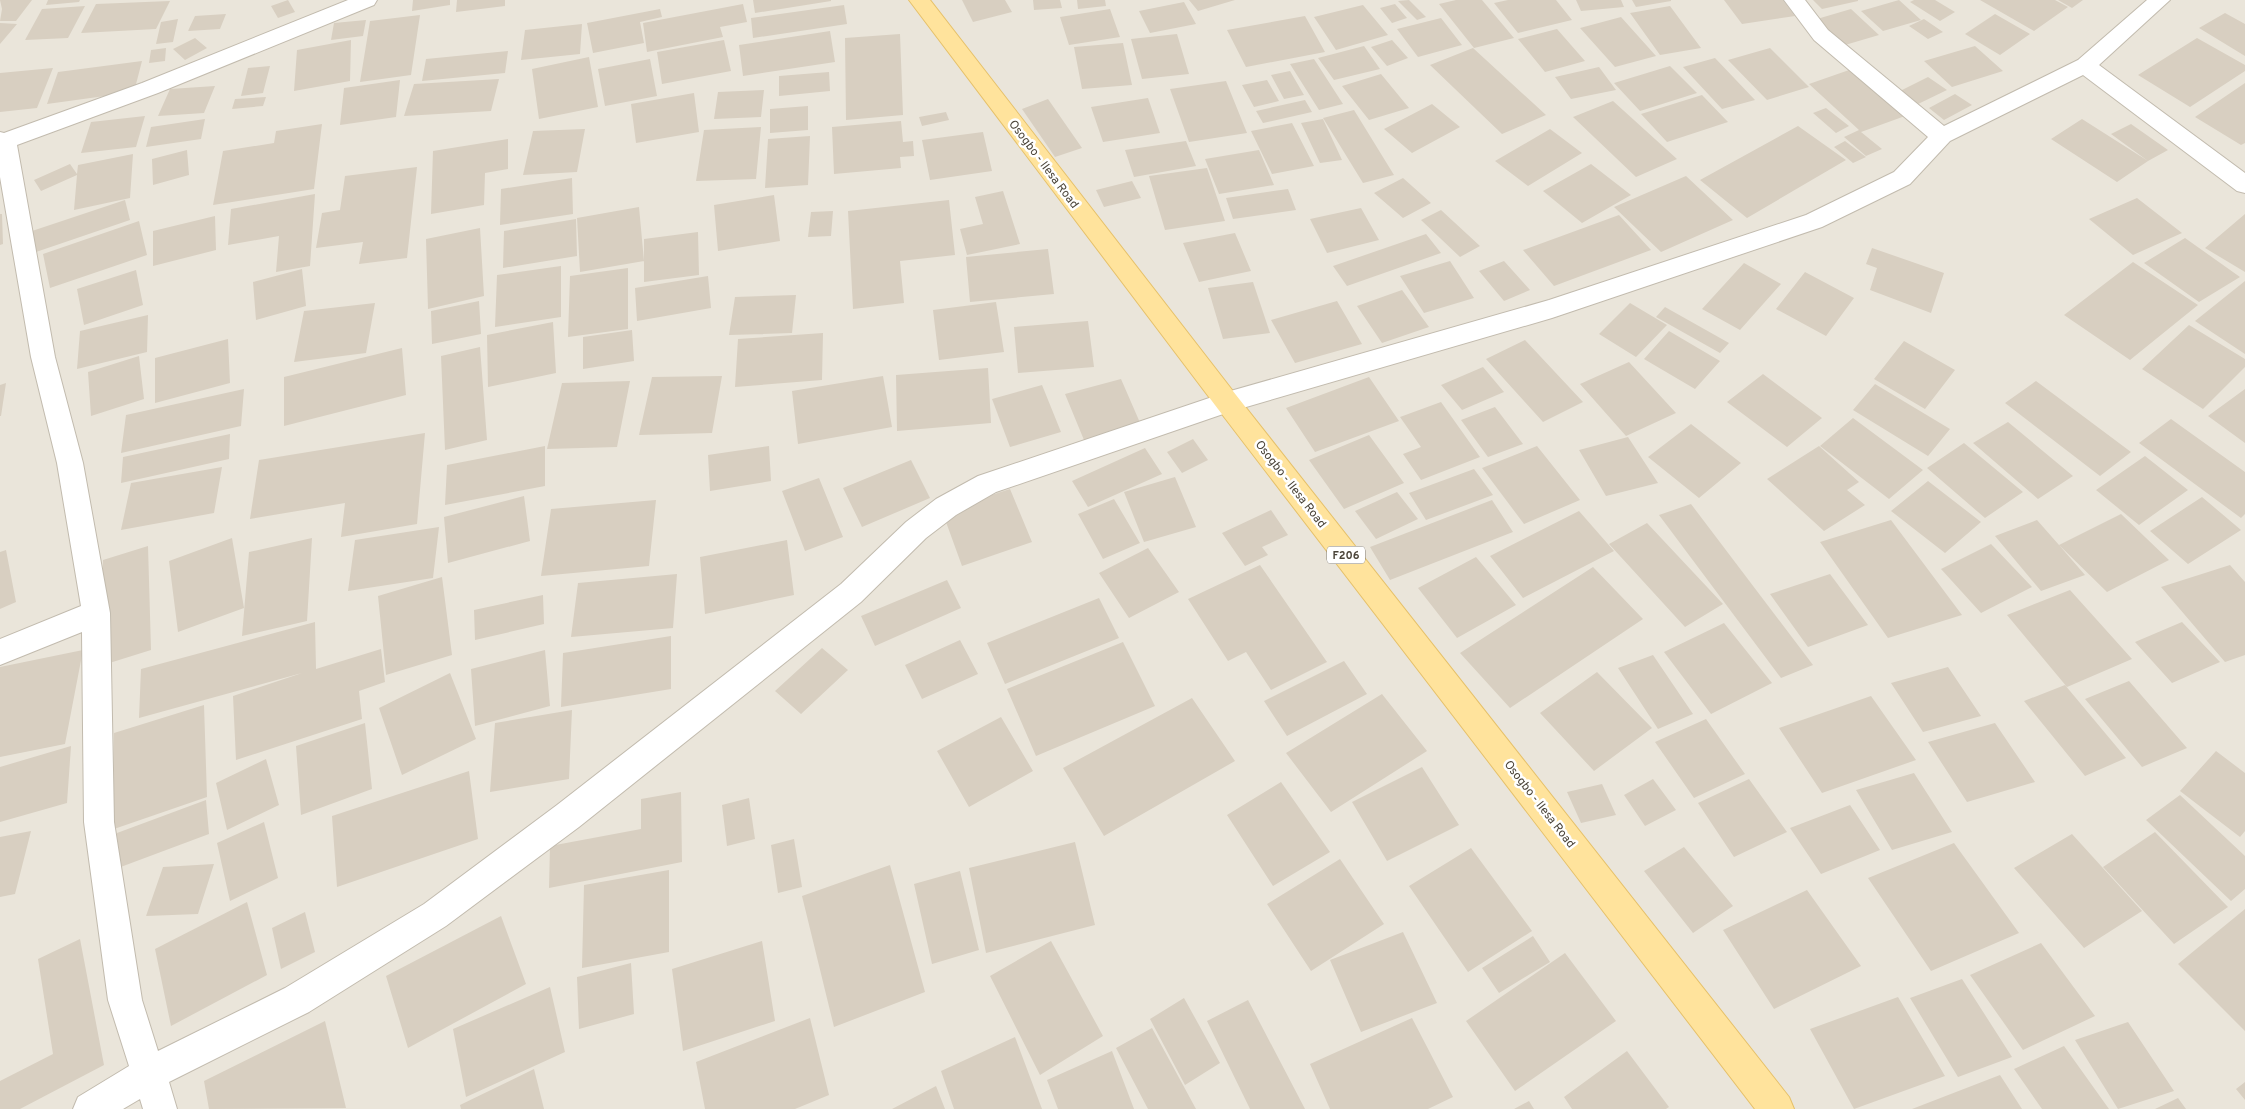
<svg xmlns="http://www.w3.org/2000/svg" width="2245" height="1109" font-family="Overpass,sans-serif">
	<rect width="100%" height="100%" fill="#f6f3ec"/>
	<!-- residential -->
	<path fill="#eae5da" d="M0 0H2245V1109H0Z"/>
	<!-- building -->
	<path fill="#d8cfc1" d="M0 0H32L16 21H0L2 9Z
		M48 0H80L79 2 46 5Z
		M288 0 295 12 278 18 271 6Z
		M413 0H450V5L412 11Z
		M457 0H505V6L456 12Z
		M753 0H831V1L755 13Z
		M962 0H1005L1012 12 973 22Z
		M1033 0H1060L1062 8 1034 10Z
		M1077 0H1105L1106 6 1078 9Z
		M1189 0H1235L1198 11Z
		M1409 0 1426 17 1417 20 1398 1Z
		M1456 0H1482L1514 38 1474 48 1439 4Z
		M1508 0H1556L1572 20 1518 33 1494 3Z
		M1576 0H1621L1624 7 1581 11Z
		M1632 0H1671V1L1636 7Z
		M1724 0H1783L1795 16 1742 24Z
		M1813 0H1858V1L1822 9Z
		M1899 0 1921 20 1883 31 1861 11Z
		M1914 0H1935L1955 12 1940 21 1910 2Z
		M1980 0H2055L2068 7 2034 31Z
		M2058 0H2083L2072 8Z
		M170 1 156 29 81 33 96 4Z
		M1184 2 1196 24 1150 33 1139 11Z
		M743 4 747 22 720 27 723 37 647 52 643 23Z
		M1395 4 1407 18 1392 23 1380 8Z
		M844 5 847 24 753 38 751 18Z
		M1363 5 1388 35 1336 50 1314 17Z
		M85 6 68 38 25 40 42 9Z
		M1670 6 1701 48 1660 55 1630 13Z
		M660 9 662 17 640 22 644 43 593 53 587 23Z
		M1110 9 1120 37 1069 45 1060 17Z
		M1851 9 1879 35 1845 45 1817 19Z
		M2225 13 2245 24V56L2199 28Z
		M226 14 220 29 188 31 195 16Z
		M1995 14 2030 34 2000 55 1965 34Z
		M420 15 411 75 360 82 370 21Z
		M1305 16 1325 52 1246 67 1227 30Z
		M1621 17 1656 56 1615 67 1580 28Z
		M1441 18 1462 45 1418 57 1397 29Z
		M178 19 173 42 156 44 161 22Z
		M1924 19 1943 32 1928 39 1909 26Z
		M366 20 363 36 331 40 334 23Z
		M0 23 17 24 0 44Z
		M582 24 580 54 521 60 525 30Z
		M1557 29 1585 61 1545 72 1518 39Z
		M830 31 835 62 743 76 739 45Z
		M900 34 903 115 846 120 845 38Z
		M1177 34 1189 74 1142 79 1131 39Z
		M195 38 207 48 185 60 173 49Z
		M2197 38 2245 65V71L2190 107 2138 75Z
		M351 40 350 81 294 91 297 50Z
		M724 40 731 71 662 84 657 52Z
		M1392 40 1408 58 1387 66 1371 47Z
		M1123 43 1132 85 1082 89 1074 47Z
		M1364 46 1380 69 1334 80 1318 58Z
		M1975 46 2003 71 1952 87 1924 61Z
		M166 48 165 61 149 63 151 50Z
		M1473 48 1546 115 1502 134 1430 65Z
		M1770 48 1809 87 1767 100 1728 60Z
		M508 51 505 73 422 81 426 59Z
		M589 57 598 107 539 119 532 69Z
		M1715 58 1755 100 1722 109 1683 67Z
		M650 59 657 96 605 106 598 69Z
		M1314 59 1343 104 1319 110 1290 64Z
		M142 61 134 92 47 104 58 72Z
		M270 66 263 93 241 96 248 68Z
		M1670 66 1697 93 1640 111 1614 83Z
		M1599 67 1616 90 1571 99 1555 77Z
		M53 68 37 108 0 112V73Z
		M1852 69 1905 116 1861 132 1882 149 1866 156 1844 137 1859 130 1809 84Z
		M1290 71 1304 95 1284 99 1271 75Z
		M829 72 830 91 779 96V76Z
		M1381 74 1409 108 1369 120 1342 86Z
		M1928 77 1947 90 1916 105 1898 92Z
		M499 79 491 111 404 116 414 84Z
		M400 80 396 117 340 125 344 88Z
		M1267 80 1279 101 1254 107 1242 85Z
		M1226 81 1247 133 1189 142 1170 89Z
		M2245 83V143L2241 145 2195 117Z
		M215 86 204 113 158 116 170 89Z
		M764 90 761 117 714 119 718 92Z
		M694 93 699 132 636 143 631 104Z
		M1955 94 1972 105 1944 120 1929 108Z
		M1702 95 1728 122 1667 142 1641 114Z
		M266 97 263 106 232 109 235 99Z
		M1148 98 1160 133 1103 142 1091 107Z
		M1048 99 1082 148 1055 157 1022 109Z
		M1305 100 1312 112 1263 123 1256 111Z
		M1613 101 1677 159 1636 177 1573 117Z
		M1432 104 1460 127 1412 153 1384 129Z
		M808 106V130L770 133V109Z
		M1826 108 1849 126 1836 133 1813 113Z
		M1354 110 1394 175 1363 183 1323 118Z
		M946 112 949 120 922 126 919 117Z
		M145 116 136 147 81 153 91 122Z
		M205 119 201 139 146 147 151 127Z
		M1323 119 1342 160 1320 163 1301 123Z
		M2082 119 2148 161 2117 182 2051 139Z
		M901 121 903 142 913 141 914 156 900 157 901 168 834 174 832 127Z
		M1292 123 1314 166 1272 174 1251 131Z
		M322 124 314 189 213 205 223 151 274 143 276 131Z
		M2131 124 2168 150 2148 161 2111 134Z
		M1798 126 1846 160 1747 218 1700 180Z
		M761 127 756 179 696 181 704 130Z
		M585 129 577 172 523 175 533 131Z
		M1550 129 1582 153 1528 186 1495 161Z
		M983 132 992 171 930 180 922 140Z
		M810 136 808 185 765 188 768 139Z
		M508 139V169L485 173 484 205 431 214 433 151Z
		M1186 141 1196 166 1134 177 1125 150Z
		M1845 141 1866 157 1853 163 1834 147Z
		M187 150 189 175 153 185 152 159Z
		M1259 150 1274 185 1219 194 1205 159Z
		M133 154 130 198 74 210 77 175 41 191 34 180 70 164 77 174 78 165Z
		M1591 164 1631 195 1582 223 1543 191Z
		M417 167 407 258 359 264 363 242 316 248 322 213 340 210 345 176Z
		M1207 168 1225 221 1165 230 1149 176Z
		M1686 176 1733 220 1661 252 1614 207Z
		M572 178 573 214 500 225 501 189Z
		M1403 178 1431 203 1403 218 1374 193Z
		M1132 181 1141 198 1104 207 1096 190Z
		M1288 189 1296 210 1233 219 1226 198Z
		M1003 191 1020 244 967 255 960 229 983 224 975 197Z
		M315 194 310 266 276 272 279 236 228 245 231 209Z
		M774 195 780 241 718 251 714 205Z
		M2137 198 2182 233 2133 255 2089 219Z
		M125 200 130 220 36 252 32 231Z
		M949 200 955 255 900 261 904 303 853 309 848 211Z
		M639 207 644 261 580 272 577 218Z
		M1361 208 1379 240 1327 253 1310 219Z
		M1441 210 1480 246 1460 257 1421 220Z
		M833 211 831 236 808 237 811 212Z
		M0 214H2L3 244 0 245Z
		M2245 214V272L2205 248Z
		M1619 215 1651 250 1554 286 1523 250Z
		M215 216 216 250 153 266V231Z
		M576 219 577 256 503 268 504 231Z
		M139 221 147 255 50 288 43 254Z
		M480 228 484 296 428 309 426 239Z
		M698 232 699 275 644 282V239Z
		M1235 233 1251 271 1199 282 1183 243Z
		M1426 234 1441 253 1347 286 1333 266Z
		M2185 238 2240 277 2199 302 2144 263Z
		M1872 248 1944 273 1931 313 1870 290 1877 268 1866 264Z
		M1048 249 1054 294 970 302 966 257Z
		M1450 261 1474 298 1424 313 1400 276Z
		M1504 261 1530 290 1504 301 1479 271Z
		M2133 262 2198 305 2130 360 2064 315Z
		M1744 263 1781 284 1740 330 1702 309Z
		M561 266V317L495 327 497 275Z
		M628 268V329L568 337 570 276Z
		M302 269 306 306 256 320 253 282Z
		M136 270 143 305 84 325 77 289Z
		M1805 272 1854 298 1826 336 1776 309Z
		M708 276 711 308 637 321 635 288Z
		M2245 281V354L2195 321Z
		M1253 282 1270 333 1223 339 1208 288Z
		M1402 290 1429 327 1382 343 1357 306Z
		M796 295 792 333 729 335 735 297Z
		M479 301 481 334 432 344 431 311Z
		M1337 301 1362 344 1295 363 1271 320Z
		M996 302 1004 352 939 360 933 310Z
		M375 303 366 353 294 362 304 311Z
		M1630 303 1667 325 1636 357 1599 334Z
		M1665 307 1729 343 1720 353 1656 317Z
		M148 315 147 352 77 369 80 331Z
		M1088 321 1094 367 1018 373 1014 327Z
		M553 322 556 373 488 387 487 335Z
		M2189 325 2245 359V367L2203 409 2142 369Z
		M632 330 634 361 583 369V337Z
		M1669 331 1720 361 1695 389 1644 359Z
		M823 333 822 380 735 387 738 339Z
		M228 339 230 383 155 403V358Z
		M1525 340 1583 402 1543 422 1486 359Z
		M1904 341 1955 370 1925 409 1874 379Z
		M480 347 487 440 445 450 441 356Z
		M402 348 406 395 284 426V377Z
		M139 356 144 399 91 416 88 372Z
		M1629 362 1676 413 1626 436 1580 384Z
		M1483 367 1504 392 1462 410 1441 385Z
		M988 368 991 423 897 431 896 375Z
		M1763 374 1822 418 1787 447 1727 402Z
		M722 376 712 433 639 435 652 377Z
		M883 376 892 427 798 444 792 391Z
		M1369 377 1399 421 1315 452 1286 408Z
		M1121 379 1141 425 1084 440 1065 394Z
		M630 381 617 447 547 449 562 383Z
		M2036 381 2131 452 2100 476 2005 403Z
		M6 383 1 416H0V385Z
		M1875 384 1950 429 1928 456 1853 410Z
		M1042 385 1061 432 1010 447 992 399Z
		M244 389 241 426 121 453 126 415Z
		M2245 389V443L2208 416Z
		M1441 402 1480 457 1421 480 1403 454 1421 447 1400 417Z
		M1495 407 1523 444 1488 457 1461 420Z
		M1853 418 1923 470 1889 499 1820 446Z
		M2171 419 2245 472V514L2241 518 2139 443Z
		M2008 422 2073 476 2038 499 1973 443Z
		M1691 424 1741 463 1699 498 1648 457Z
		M425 433 417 524 341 537 345 503 250 519 259 460Z
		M230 434 229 459 121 483 123 457Z
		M1369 435 1404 483 1344 509 1309 460Z
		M1628 437 1658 483 1606 496 1579 450Z
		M1193 439 1208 460 1182 473 1167 452Z
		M1964 443 2023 492 1985 518 1927 468Z
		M545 446V486L445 505 447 465Z
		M769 446 771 481 710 491 708 455Z
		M1537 446 1580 500 1524 524 1482 468Z
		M1819 446 1859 482 1847 490 1865 505 1824 531 1767 479Z
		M1145 448 1162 474 1088 507 1072 481Z
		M2145 456 2188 490 2139 525 2096 490Z
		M911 460 930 498 862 527 843 488Z
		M222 467 214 513 121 530 131 483Z
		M1474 469 1493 495 1426 520 1409 493Z
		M1175 477 1196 527 1144 542 1124 492Z
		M819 478 843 537 805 551 782 491Z
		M1928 481 1981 522 1945 553 1891 511Z
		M1010 489 1032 542 962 566 942 511Z
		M1397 492 1418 519 1376 539 1355 511Z
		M524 496 530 541 448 563 444 517Z
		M2202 497 2241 530 2188 564 2150 531Z
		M1114 499 1140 543 1103 559 1078 514Z
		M656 500 649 566 541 576 551 509Z
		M1492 500 1513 532 1390 580 1370 547Z
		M1691 504 1813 665 1781 678 1659 515Z
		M1271 510 1288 535 1262 547 1268 555 1245 566 1222 533Z
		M1579 511 1614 551 1523 598 1490 556Z
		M2121 514 2169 560 2107 592 2059 545Z
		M1891 520 1962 615 1888 638 1820 542Z
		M2037 520 2059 545 2085 575 2041 591 1995 536Z
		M1647 523 1723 604 1685 627 1609 544Z
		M439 527 433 578 348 591 355 540Z
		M232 538 244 608 178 632 169 561Z
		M312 538 307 621 242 636 249 552Z
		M787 540 794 595 705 614 700 557Z
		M1991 544 2032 587 1981 613 1941 569Z
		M148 546 151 650 103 665V560Z
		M1148 548 1179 592 1129 618 1099 573Z
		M6 550 16 602 0 609V552Z
		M1476 557 1516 605 1457 638 1418 588Z
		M1260 565 1327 662 1271 690 1246 652 1228 661 1188 599Z
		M2230 565 2245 582V655L2225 662 2161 587Z
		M1593 567 1643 619 1510 708 1460 653Z
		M677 574 673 628 571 637 578 583Z
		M1830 574 1868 625 1808 647 1770 594Z
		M442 577 452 655 386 675 378 596Z
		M947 580 961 608 875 646 861 616Z
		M2070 590 2132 659 2067 687 2007 615Z
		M543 595 544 624 475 640 474 610Z
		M1099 598 1119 638 1005 684 987 643Z
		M315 622 316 669 381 649 385 682 359 691 362 719 236 760 233 696 302 673 139 718 141 669Z
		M2182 622 2220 662 2172 683 2135 642Z
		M1724 623 1772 683 1711 714 1664 652Z
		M671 636V689L561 707 563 653Z
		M960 640 978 674 922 699 905 665Z
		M1123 642 1155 706 1036 756 1007 689Z
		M822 648 848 670 801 714 775 691Z
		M83 650 65 744 0 757V667Z
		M545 650 550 706 475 726 471 669Z
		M1653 655 1693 714 1658 729 1618 668Z
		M1344 661 1367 694 1287 736 1264 701Z
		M1948 667 1981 716 1923 732 1891 683Z
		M1597 672 1652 728 1594 771 1540 713Z
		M450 673 476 739 402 775 379 708Z
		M2129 681 2187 748 2142 767 2085 699Z
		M2065 685 2126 758 2085 776 2024 701Z
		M1382 694 1427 751 1331 812 1286 753Z
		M1871 696 1916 760 1822 793 1779 728Z
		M1192 698 1235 761 1104 836 1063 768Z
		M204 705 207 797 114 829V733Z
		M572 710 569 779 490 792 495 723Z
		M1001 717 1033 771 969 807 937 751Z
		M1706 719 1745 774 1694 798 1655 742Z
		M365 723 372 789 301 815 296 746Z
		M1995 723 2035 782 1967 802 1928 742Z
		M71 746 67 803 0 822V767Z
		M2216 751 2245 773V831L2240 837 2180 791Z
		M266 759 279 805 227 830 216 783Z
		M1422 767 1459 825 1387 861 1352 802Z
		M469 771 478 839 337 887 332 816Z
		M1914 773 1952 832 1892 850 1856 790Z
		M1653 779 1676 810 1645 826 1624 795Z
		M1749 779 1787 832 1734 857 1698 803Z
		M1281 782 1330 852 1273 886 1227 815Z
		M1602 784 1616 815 1581 823 1567 792Z
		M681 792 682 862 549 888 550 846 641 829V799Z
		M2180 795 2245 856V889L2231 901 2146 820Z
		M749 798 755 839 727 846 722 805Z
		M206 800 209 834 118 868 117 833Z
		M1850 805 1880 850 1821 874 1790 828Z
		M264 822 278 878 230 901 217 843Z
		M31 831 15 894 0 897V837Z
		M2155 832 2228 907 2174 944 2103 867Z
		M2072 834 2142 911 2084 948 2014 868Z
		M794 839 802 887 778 893 771 845Z
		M1075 842 1095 925 986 953 969 868Z
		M1954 843 2019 933 1931 971 1868 878Z
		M1684 847 1733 906 1693 933 1644 871Z
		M1471 848 1532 931 1468 972 1409 886Z
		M1340 859 1384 924 1311 971 1267 904Z
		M214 864 198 914 146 916 163 867Z
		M890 865 925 992 834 1027 802 896Z
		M669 870V952L582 968 584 885Z
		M960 871 979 950 932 964 914 884Z
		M1807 890 1861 966 1774 1009 1723 930Z
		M247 902 267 975 171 1026 155 949Z
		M2245 909V1031L2178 964Z
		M305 912 315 952 281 969 272 928Z
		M501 916 526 984 408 1048 386 976Z
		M1403 932 1437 1003 1361 1032 1330 960Z
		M1533 936 1550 962 1499 993 1482 968Z
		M80 939 104 1065 20 1109H0V1081L53 1054 38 959Z
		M762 941 775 1021 683 1051 672 969Z
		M1051 941 1103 1036 1040 1075 990 976Z
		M2041 943 2095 1016 2023 1050 1970 975Z
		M1565 953 1616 1021 1515 1091 1466 1021Z
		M631 963 634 1014 579 1029 577 977Z
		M1962 979 2012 1057 1958 1077 1910 998Z
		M550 987 565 1052 466 1097 453 1029Z
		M1898 997 1945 1076 1854 1109 1810 1029Z
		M1184 998 1220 1063 1185 1085 1150 1019Z
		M1248 1000 1305 1109H1250L1207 1021Z
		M810 1018 829 1095 795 1109H705L696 1062Z
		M1412 1018 1453 1097 1428 1109H1330L1310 1064Z
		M325 1021 346 1108 209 1109 204 1081Z
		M2128 1022 2174 1091 2118 1109 2075 1040Z
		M1152 1028 1196 1109H1148L1116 1048Z
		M1015 1037 1042 1109H954L941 1071Z
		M2064 1046 2109 1109H2042L2014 1069Z
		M1112 1051 1134 1109H1058L1047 1080Z
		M1627 1051 1669 1107 1666 1109H1572L1564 1097Z
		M534 1069 544 1109H461L460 1105Z
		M2000 1075 2022 1109H1912Z
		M2245 1082V1100L2236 1089Z
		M936 1086 945 1109H892Z
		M2178 1098 2186 1109H2155Z
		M1529 1101 1534 1109H1514Z"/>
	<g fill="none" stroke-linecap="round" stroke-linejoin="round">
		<!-- minor casing -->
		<g stroke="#c2bbae" stroke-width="2">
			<path id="minor" d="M348 0H377L374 5 158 93 17 145 55 357 83 463 110 613 114 822 142 1000 158 1051 285 988 424 904 557 805 841 584 906 522 936 499 978 476 1227 392 1549 300 1806 215 1894 172 1928 137 1814 40 1784 0H1805L1828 30 1944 126 2078 60 2147 0H2170L2099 65 2245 173V193L2237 191 2083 75 1950 141 1910 184 1822 227 1552 318 1229 412 996 492 956 515 926 538 861 602 579 827 446 926 309 1012 169 1082 177 1109H143L140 1099 123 1109H73L78 1097 129 1066 108 1000 84 822 82 632 0 665V639L81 606 57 463 31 357 0 177V132L4 133 142 83Z"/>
		</g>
		<!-- major casing -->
		<g stroke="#e6c16a" stroke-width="2">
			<path id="major" d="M909 0H930L1236 395 1789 1097 1794 1109H1755L1218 409Z"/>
		</g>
		<!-- minor -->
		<use href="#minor" fill="#fff" fill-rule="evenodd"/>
		<!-- major -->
		<use href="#major" fill="#ffe39c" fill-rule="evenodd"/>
	</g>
	<g text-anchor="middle" stroke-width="5" stroke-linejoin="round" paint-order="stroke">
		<!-- shield labels -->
		<rect fill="#fff" stroke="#817c74" stroke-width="1" x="1327" y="546.5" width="38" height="17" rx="4"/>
		<g font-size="11" font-weight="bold" fill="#4b4439">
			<text x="1346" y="559">F206</text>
		</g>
		<!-- street labels -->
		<g font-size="12" fill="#4b4439" stroke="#fff">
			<text transform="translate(1044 164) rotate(53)" y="4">Osogbo - Ilesa Road</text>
			<text transform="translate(1291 484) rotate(52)" y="4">Osogbo - Ilesa Road</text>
			<text transform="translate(1540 804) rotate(52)" y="4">Osogbo - Ilesa Road</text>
		</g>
	</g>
</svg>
